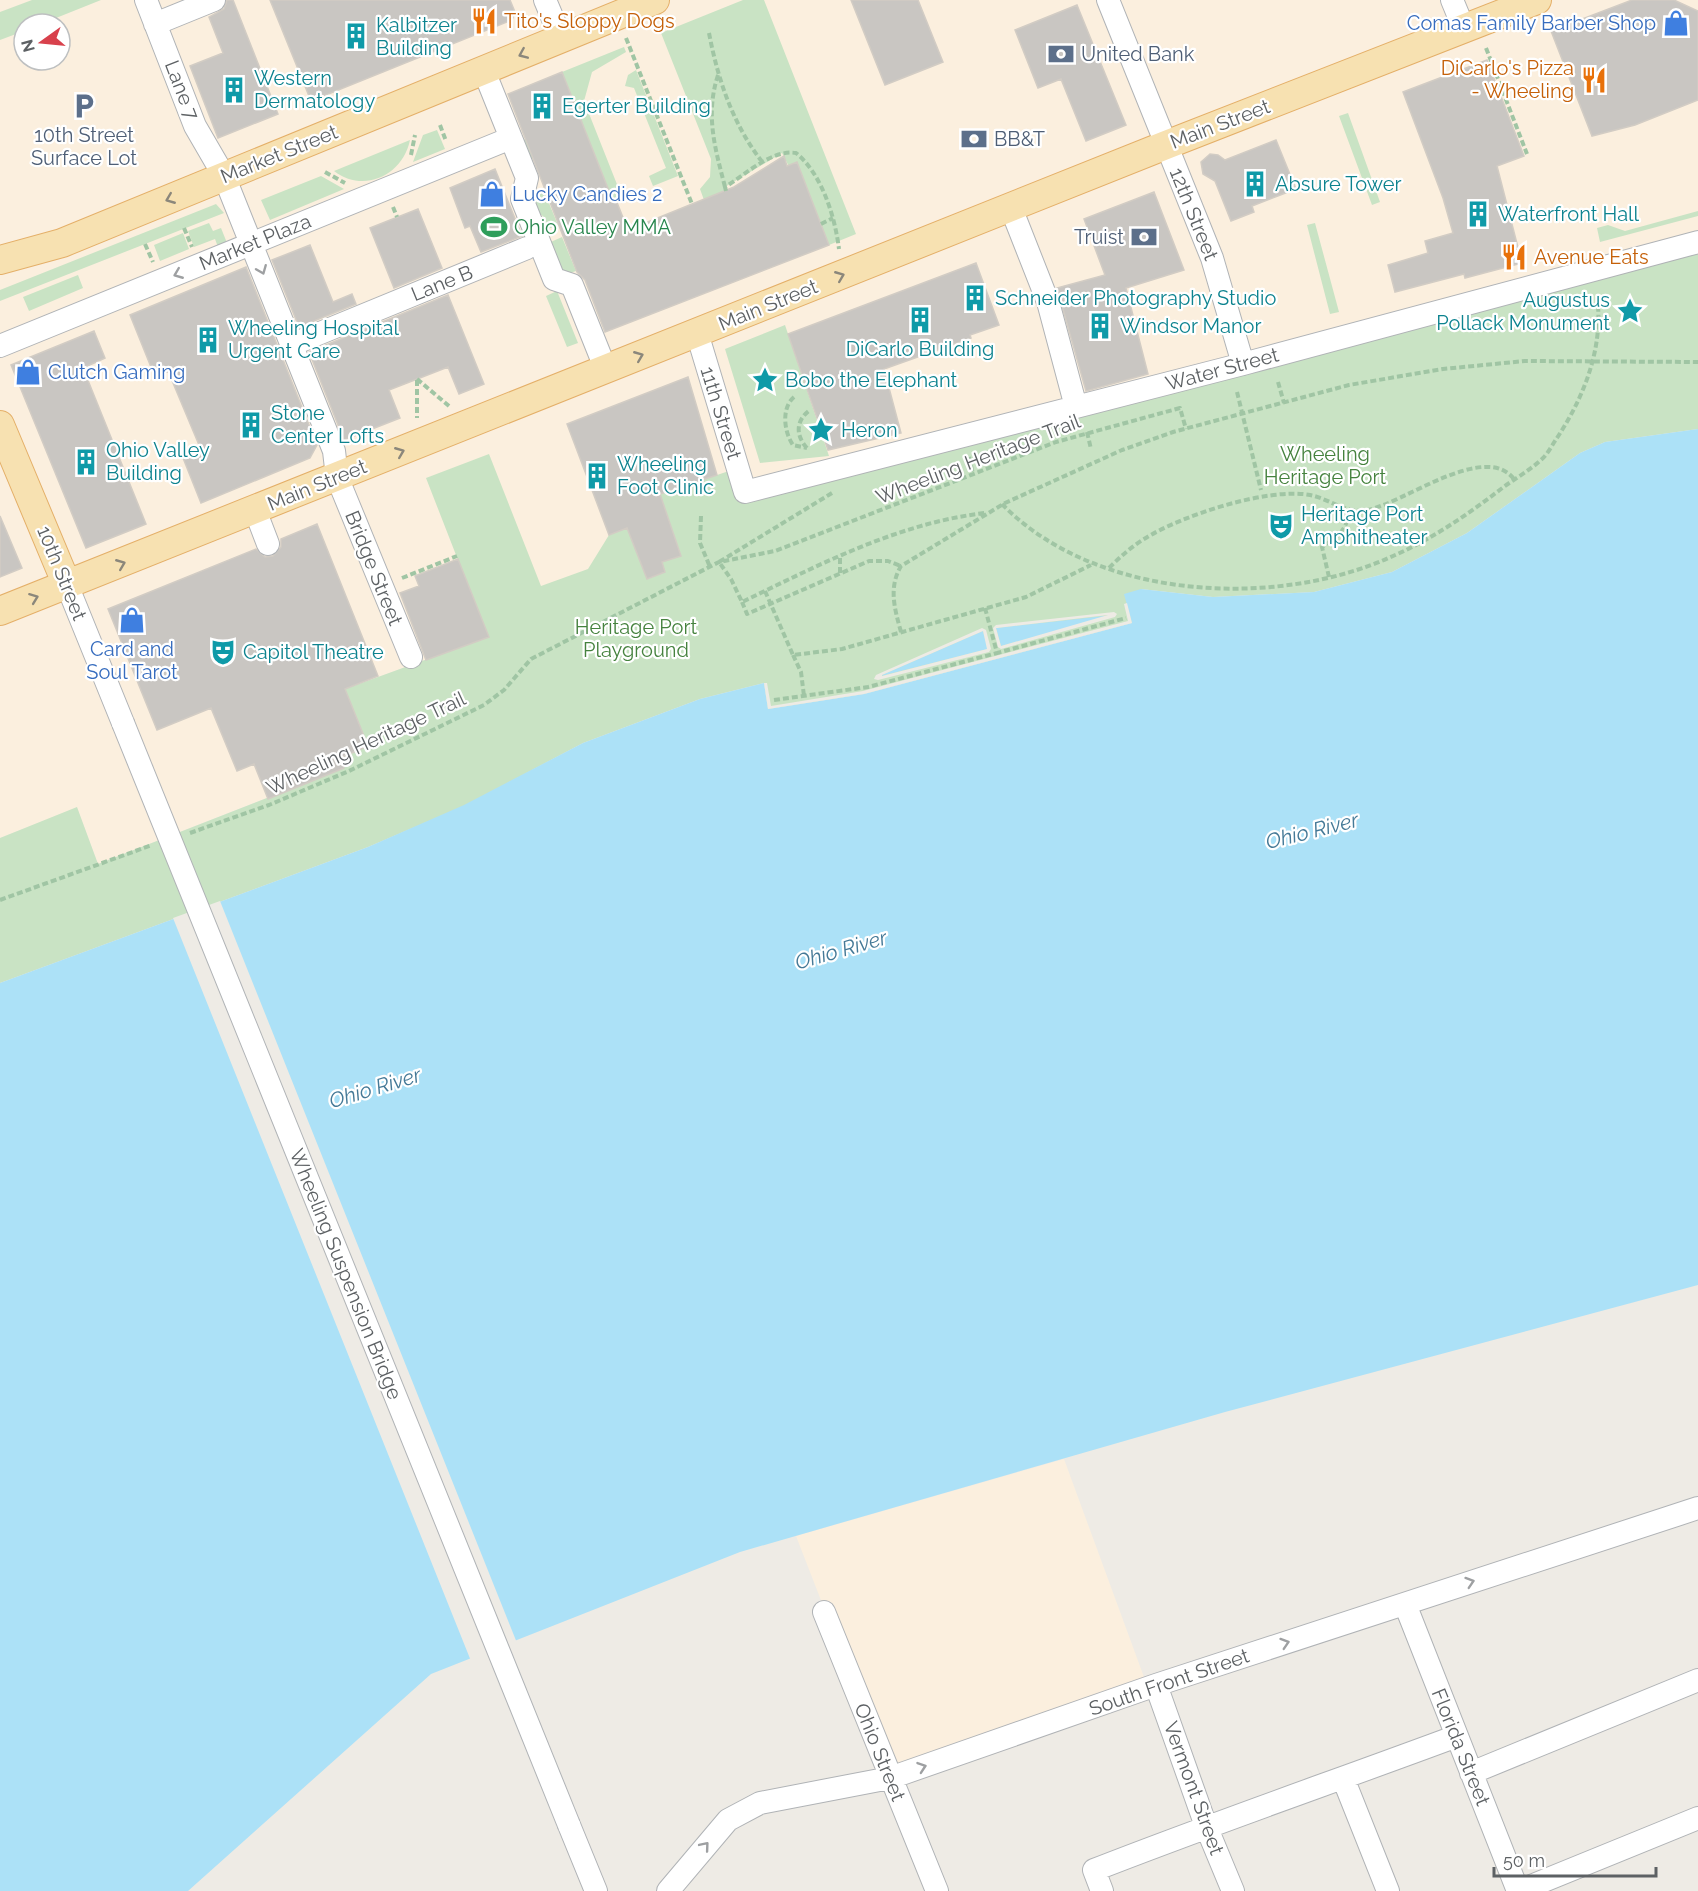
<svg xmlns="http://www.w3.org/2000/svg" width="1698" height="1891" font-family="Raleway,sans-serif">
	<rect width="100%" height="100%" fill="#eeebe5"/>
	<!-- commercial -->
	<path fill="#fbefde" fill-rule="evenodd" d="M0 0H1698V242L745 492 738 469 660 494 681 556 665 572 346 689 368 746 341 758 344 768 98 864 77 808 0 838ZM24 24H60V60H24Z
		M1064 1459 1148 1688 890 1778 796 1536Z"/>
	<!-- green -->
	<path fill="#c9e3c4" d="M32 0H101L41 24H24V31L0 40V12Z
		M743 0H764L856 234 829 245 782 153 725 187 726 191 704 200 700 189 710 177 711 159 661 33Z
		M624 47 626 52 592 72 584 101 622 197 613 201 587 136 531 159 523 140 579 117 562 72Z
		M636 70 678 176 653 186 649 176 666 168 634 88 625 86 628 75Z
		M1348 113 1380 202 1372 205 1339 116Z
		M437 130 445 149 413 162 423 135Z
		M410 140C403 175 364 194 334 171Z
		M321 176 344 189 270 220 261 200Z
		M544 191 558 225 548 229 542 215 533 218 525 199Z
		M216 204 224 213 0 301V290Z
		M1698 211V216L1600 242 1597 228 1608 225 1625 231Z
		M209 223 213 231 221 228 227 243 218 247 215 239 194 247 188 231Z
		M1315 223 1339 312 1330 314 1307 225Z
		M183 233 189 249 160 261 154 245Z
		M562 237 576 271 561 276 544 245Z
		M1698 242V429L1605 442 1580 453 1467 533 1392 572 1314 592 1213 597 1141 589 1132 623 864 694 768 709 764 683 700 699 583 743 464 806 368 847 0 983V838L77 807 98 864 344 768 340 758 368 746 345 689 488 637 426 478 489 454 541 586 588 569 609 535 627 528 648 579 665 572 662 562 681 555 660 494 738 468 745 491Z
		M78 275 83 288 29 311 23 297Z
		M557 291 578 343 567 347 546 296Z
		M785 325 829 456 760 463 725 349Z"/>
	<!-- water -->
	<path fill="#ace1f7" d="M1698 429V1285L1225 1412 740 1552 431 1674 188 1891H0V983L368 847 464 805 583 743 700 699 764 683 768 709 864 694 1132 623 1124 594 1141 589 1213 597 1314 592 1392 572 1467 533 1580 453 1605 442Z
		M1114 615 1001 646 996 628Z
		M983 631 988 649 877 677Z"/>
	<!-- pier -->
	<path fill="#eeebe5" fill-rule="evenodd" d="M1127 603 1132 623 864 694 768 709 764 683H767L771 706 863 691 1128 621 1124 604Z
		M1114 612 1117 614 1115 617 1001 649 998 647 993 628 996 625ZM1108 615 1001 646 996 628H997Z
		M982 628 986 630 991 649 989 652 878 680 874 679 876 675ZM983 631 987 649 882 676V675Z
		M220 901 517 1643 471 1661 173 918Z"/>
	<!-- building -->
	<path fill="#c9c6c2" stroke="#d2ccc4" stroke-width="1.5" d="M227 0H233L278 114 218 138 190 66 223 53 209 17 224 9Z
		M270 0H510L515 12 512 20 311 101Z
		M851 0H918L943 62 885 85Z
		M1632 0H1674L1698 11V100L1635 125 1592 136 1551 31Z
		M1077 5 1126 125 1086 141 1061 79 1038 88 1015 30Z
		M1487 60 1524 156 1497 166 1522 263 1465 278 1464 274 1395 292 1388 265 1428 253 1425 241 1453 233 1443 198 1403 92Z
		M562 72 613 201 616 200 628 230 734 187 784 156 787 166 797 162 829 245 605 332 585 280 577 272 508 94Z
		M1276 140 1296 189 1252 206 1254 212 1231 221 1215 181 1203 174 1201 162 1210 154 1218 155 1225 160Z
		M495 169 522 236 481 252 470 226 465 228 450 188Z
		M1154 192 1184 270 1126 288 1148 374 1086 391 1057 288 1105 275 1084 219Z
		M418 209 442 268 394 288 370 228Z
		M310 245 333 302 352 294 356 304 299 327 272 260Z
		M976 263 999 325 970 335 971 338 884 369 901 433 828 450 788 334Z
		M246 267 317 445 310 458 201 503 181 453 199 445 168 371 155 377 130 315Z
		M448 295 484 384 459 394 448 367 389 390 400 418 344 440 309 352Z
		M94 331 105 358 83 368 146 524 86 548 11 365Z
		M688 377 717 475 660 494 681 556 662 562 665 572 647 579 627 528 609 535 567 424Z
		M0 516 22 568 0 577Z
		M317 524 378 676 345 689 368 746 340 758 344 768 268 799 254 764 237 771 211 708 157 730 108 609 256 549 265 557 273 556 281 547V539Z
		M458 559 489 637 426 660 400 593 419 586 415 576Z"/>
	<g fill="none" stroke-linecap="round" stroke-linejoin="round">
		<!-- minor casing -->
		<g stroke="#b0b3b6" stroke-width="24">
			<path id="minor" d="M146 0 195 126 224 176 334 451 337 477 411 657
				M545 0 561 38
				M1108 0 1212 258 1243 364
				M1452 0 1464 29
				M155 24 214 0
				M484 71 527 178 522 199 554 279 572 285 606 370
				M1011 208 1048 302 1076 407
				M697 333 745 492 1243 364 1698 242
				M291 345 527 248
				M0 346 511 138
				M255 510 268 544
				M67 585 123 723
				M1405 1604 1518 1891
				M824 1612 937 1891
				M1156 1685 1206 1826 1233 1891
				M1471 1773 1698 1680
				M1343 1778 1388 1891
				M569 1825 596 1891
				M668 1891 728 1820 760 1803 890 1778 1156 1685 1698 1508
				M1102 1891 1094 1870C1214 1823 1336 1781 1457 1736
				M1519 1891 1698 1818"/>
		</g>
		<!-- major casing -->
		<g stroke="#e4af68" stroke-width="30">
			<path id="major" d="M0 260 62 243 655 0
				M0 425 67 585
				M0 611 1166 145 1537 0"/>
		</g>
		<!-- path -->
		<path stroke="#a0c5a4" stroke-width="4" stroke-dasharray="6 3" stroke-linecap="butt" d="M709 33C718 80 733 125 763 163
			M626 38 692 204
			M1486 48 1527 154
			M718 75C705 115 715 148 725 187
			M440 125 446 141
			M411 155 415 135
			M325 172 345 183
			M726 191 725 187C745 175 772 149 796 153 822 174 835 217 839 249
			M393 207 397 217
			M821 224 833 218
			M184 228 192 247
			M145 244 153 262
			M417 379 449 406
			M417 380V418
			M1278 382 1284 403
			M1237 392 1261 490
			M794 397C781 408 784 432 793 445L807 448
			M1087 432 1091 449
			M807 448C795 435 796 420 810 410
			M969 457 973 474
			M832 493 719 562 731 579 742 602C819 565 898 523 985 513
			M1002 504C1095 600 1275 610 1393 556 1432 539 1467 515 1501 489 1514 479 1529 471 1541 460 1548 454 1552 445 1557 438 1584 397 1604 347 1597 297
			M701 516 700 543 710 567
			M1109 568C1120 557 1131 547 1144 539 1180 516 1268 487 1310 495 1330 499 1345 514 1367 510 1403 504 1484 441 1514 479
			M840 573V556
			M1329 577 1322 547C1338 537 1348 529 1349 510
			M402 578 457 556
			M765 591 793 655 842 649 1026 597 1091 565
			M742 602 747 614 869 561H888L901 566
			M985 608 997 653 1126 618
			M901 632C895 610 888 588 901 566L1005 503 1122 450 1173 432 1349 385 1443 369 1525 361 1698 362
			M793 655 801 672 804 696
			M774 700 868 687 997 653
			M190 833 269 805 349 771 484 705 504 690 531 659 719 562 775 551 1056 442 1180 408 1186 429
			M0 900 152 845"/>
		<!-- minor -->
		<use href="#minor" stroke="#fff" stroke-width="22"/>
		<!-- major -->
		<use href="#major" stroke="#f7e1b1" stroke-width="28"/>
		<!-- minor-bridge casing -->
		<g stroke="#b0b3b6" stroke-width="24" stroke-linecap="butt">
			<path id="minor-bridge" d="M123 723 569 1825"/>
		</g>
		<!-- minor-bridge -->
		<use href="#minor-bridge" stroke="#fff" stroke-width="22"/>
	</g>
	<!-- one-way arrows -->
	<defs><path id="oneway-chevron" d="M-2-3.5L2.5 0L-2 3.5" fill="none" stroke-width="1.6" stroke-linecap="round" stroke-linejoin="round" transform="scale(1.5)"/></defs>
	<g stroke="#8b877b">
		<use href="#oneway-chevron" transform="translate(523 54) rotate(157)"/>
		<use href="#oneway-chevron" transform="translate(170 199) rotate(158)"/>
		<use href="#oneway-chevron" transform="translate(840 276) rotate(-22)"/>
		<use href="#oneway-chevron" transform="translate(639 356) rotate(-22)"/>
		<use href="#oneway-chevron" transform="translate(400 452) rotate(-22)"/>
		<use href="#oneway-chevron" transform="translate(121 564) rotate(-22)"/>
		<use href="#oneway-chevron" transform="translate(34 598) rotate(-21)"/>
	</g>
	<g stroke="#9ea0a2">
		<use href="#oneway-chevron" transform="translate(262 270) rotate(68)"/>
		<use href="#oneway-chevron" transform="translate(178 274) rotate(158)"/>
		<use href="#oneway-chevron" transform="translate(1470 1582) rotate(-18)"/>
		<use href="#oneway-chevron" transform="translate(1285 1643) rotate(-18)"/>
		<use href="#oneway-chevron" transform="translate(922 1767) rotate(-19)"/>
		<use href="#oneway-chevron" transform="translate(705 1846) rotate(-50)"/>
	</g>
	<!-- icons -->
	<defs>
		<g id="restaurant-bare" transform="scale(2.07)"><path d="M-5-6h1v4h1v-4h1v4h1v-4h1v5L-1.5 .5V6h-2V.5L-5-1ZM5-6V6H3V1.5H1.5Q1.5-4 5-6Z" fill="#e8710a" stroke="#fff" stroke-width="2.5" paint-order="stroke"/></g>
		<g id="shop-bare" transform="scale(2.07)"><path d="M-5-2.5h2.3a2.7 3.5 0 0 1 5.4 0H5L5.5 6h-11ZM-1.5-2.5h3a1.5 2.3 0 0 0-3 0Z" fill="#3f7fe0" stroke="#fff" stroke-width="2.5" paint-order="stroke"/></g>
		<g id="building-bare" transform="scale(2.07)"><path d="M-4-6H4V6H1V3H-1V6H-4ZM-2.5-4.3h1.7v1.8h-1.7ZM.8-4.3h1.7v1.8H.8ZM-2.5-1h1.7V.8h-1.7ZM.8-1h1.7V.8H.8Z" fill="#0f9aa8" stroke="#fff" stroke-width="2.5" paint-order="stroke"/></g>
		<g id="bank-bare" transform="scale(2.07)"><path d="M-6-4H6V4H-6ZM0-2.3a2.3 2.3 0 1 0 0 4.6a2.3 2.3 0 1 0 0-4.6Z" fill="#5c6f8a" stroke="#fff" stroke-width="2.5" paint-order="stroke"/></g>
		<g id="parking-bare" transform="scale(2.07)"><path d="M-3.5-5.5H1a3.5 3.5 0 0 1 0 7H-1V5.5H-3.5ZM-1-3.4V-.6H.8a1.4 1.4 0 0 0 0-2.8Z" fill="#5c6f8a" stroke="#fff" stroke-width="2.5" paint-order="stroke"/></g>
		<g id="stadium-bare" transform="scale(2.07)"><path d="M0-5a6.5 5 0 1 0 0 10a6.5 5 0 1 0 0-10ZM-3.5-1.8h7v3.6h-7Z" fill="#2e9e5b" stroke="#fff" stroke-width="2.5" paint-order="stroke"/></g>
		<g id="sight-bare" transform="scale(2.07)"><path d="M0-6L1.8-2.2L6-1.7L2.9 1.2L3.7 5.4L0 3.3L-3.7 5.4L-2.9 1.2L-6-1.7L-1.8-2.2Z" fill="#0f9aa8" stroke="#fff" stroke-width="2.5" paint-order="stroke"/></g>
		<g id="theatre-bare" transform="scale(2.07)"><path d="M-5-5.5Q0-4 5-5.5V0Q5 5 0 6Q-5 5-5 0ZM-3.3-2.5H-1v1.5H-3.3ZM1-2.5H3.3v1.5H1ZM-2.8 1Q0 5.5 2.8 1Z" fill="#0f9aa8" stroke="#fff" stroke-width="2.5" paint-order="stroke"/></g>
	</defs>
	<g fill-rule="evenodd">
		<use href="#restaurant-bare" x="484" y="21"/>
		<use href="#shop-bare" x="1676" y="23"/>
		<use href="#building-bare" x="356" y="36"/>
		<use href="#bank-bare" x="1061" y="54"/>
		<use href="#restaurant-bare" x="1594" y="80"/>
		<use href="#building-bare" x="234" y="90"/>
		<use href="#parking-bare" x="84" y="106"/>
		<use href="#building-bare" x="542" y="106"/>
		<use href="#bank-bare" x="974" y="139"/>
		<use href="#building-bare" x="1255" y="184"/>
		<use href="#shop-bare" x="492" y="194"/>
		<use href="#building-bare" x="1478" y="214"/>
		<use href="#stadium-bare" x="494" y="227"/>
		<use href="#bank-bare" x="1144" y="237"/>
		<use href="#restaurant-bare" x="1514" y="257"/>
		<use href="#building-bare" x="975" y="298"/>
		<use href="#sight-bare" x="1630" y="311"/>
		<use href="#building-bare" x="920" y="320"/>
		<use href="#building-bare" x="1100" y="326"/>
		<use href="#building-bare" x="208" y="340"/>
		<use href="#shop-bare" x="28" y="372"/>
		<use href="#sight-bare" x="765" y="380"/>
		<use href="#building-bare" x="251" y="425"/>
		<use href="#sight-bare" x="821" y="430"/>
		<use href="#building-bare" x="86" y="462"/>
		<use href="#building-bare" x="597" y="476"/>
		<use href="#theatre-bare" x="1281" y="526"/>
		<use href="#shop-bare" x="132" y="620"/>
		<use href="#theatre-bare" x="223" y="652"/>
	</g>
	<g text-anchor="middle" stroke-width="4.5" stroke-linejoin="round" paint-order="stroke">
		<!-- food labels -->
		<g font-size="20" fill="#c56008" stroke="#fff" text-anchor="start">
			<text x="504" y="28">Tito's Sloppy Dogs</text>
			<text x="1574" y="75" text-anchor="end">DiCarlo's Pizza<tspan x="1574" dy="23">- Wheeling</tspan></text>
			<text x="1534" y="264">Avenue Eats</text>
		</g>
		<!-- shop labels -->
		<g font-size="20" fill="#366cbe" stroke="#fff" text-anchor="start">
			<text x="1656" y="30" text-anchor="end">Comas Family Barber Shop</text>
			<text x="512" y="201">Lucky Candies 2</text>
			<text x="48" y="379">Clutch Gaming</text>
			<text x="132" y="656" text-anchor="middle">Card and<tspan x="132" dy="23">Soul Tarot</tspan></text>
		</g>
		<!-- culture labels -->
		<g font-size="20" fill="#0d838f" stroke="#fff" text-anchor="start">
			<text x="376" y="32">Kalbitzer<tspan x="376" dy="23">Building</tspan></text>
			<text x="254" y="85">Western<tspan x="254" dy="23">Dermatology</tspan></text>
			<text x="562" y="113">Egerter Building</text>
			<text x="1275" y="191">Absure Tower</text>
			<text x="1498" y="221">Waterfront Hall</text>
			<text x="995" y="305">Schneider Photography Studio</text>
			<text x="1610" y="307" text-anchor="end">Augustus<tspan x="1610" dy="23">Pollack Monument</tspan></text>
			<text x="1120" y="333">Windsor Manor</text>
			<text x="228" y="335">Wheeling Hospital<tspan x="228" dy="23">Urgent Care</tspan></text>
			<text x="920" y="356" text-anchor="middle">DiCarlo Building</text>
			<text x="785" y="387">Bobo the Elephant</text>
			<text x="271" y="420">Stone<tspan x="271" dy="23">Center Lofts</tspan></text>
			<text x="841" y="437">Heron</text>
			<text x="106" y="457">Ohio Valley<tspan x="106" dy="23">Building</tspan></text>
			<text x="617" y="471">Wheeling<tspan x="617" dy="23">Foot Clinic</tspan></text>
			<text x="1301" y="521">Heritage Port<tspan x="1301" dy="23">Amphitheater</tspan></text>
			<text x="243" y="659">Capitol Theatre</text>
		</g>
		<!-- service labels -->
		<g font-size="20" fill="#4e5e75" stroke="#fff" text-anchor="start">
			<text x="1081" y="61">United Bank</text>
			<text x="84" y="142" text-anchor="middle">10th Street<tspan x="84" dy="23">Surface Lot</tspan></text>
			<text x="994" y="146">BB&amp;T</text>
			<text x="1124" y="244" text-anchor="end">Truist</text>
		</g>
		<!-- street labels -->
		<g font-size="20" fill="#5d6164" stroke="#fff">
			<text transform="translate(182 90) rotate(69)" y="7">Lane 7</text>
			<text transform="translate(1220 124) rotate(-21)" y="7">Main Street</text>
			<text transform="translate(279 154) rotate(-22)" y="7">Market Street</text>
			<text transform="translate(1194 214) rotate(68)" y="7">12th Street</text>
			<text transform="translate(255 242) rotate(-22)" y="7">Market Plaza</text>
			<text transform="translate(442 283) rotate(-22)" y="7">Lane B</text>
			<text transform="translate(768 305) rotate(-22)" y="7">Main Street</text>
			<text transform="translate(1222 369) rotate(-15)" y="7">Water Street</text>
			<text transform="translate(721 413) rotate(73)" y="7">11th Street</text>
			<text transform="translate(978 459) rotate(-21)" y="7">Wheeling Heritage Trail</text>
			<text transform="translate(317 485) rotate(-22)" y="7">Main Street</text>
			<text transform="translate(374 568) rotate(68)" y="7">Bridge Street</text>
			<text transform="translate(62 573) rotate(68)" y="7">10th Street</text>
			<text transform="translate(366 743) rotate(-25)" y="7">Wheeling Heritage Trail</text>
			<text transform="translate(346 1274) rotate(68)" y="7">Wheeling Suspension Bridge</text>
			<text transform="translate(1169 1682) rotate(-19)" y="7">South Front Street</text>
			<text transform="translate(1461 1747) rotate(68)" y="7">Florida Street</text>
			<text transform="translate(880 1752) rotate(68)" y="7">Ohio Street</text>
			<text transform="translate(1194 1788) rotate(70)" y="7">Vermont Street</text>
		</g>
		<!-- leisure labels -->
		<g font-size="20" fill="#27864d" stroke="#fff" text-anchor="start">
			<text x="514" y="234">Ohio Valley MMA</text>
		</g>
		<!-- park labels -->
		<g font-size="20" fill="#45823e" stroke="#fff">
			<text x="1325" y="461">Wheeling<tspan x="1325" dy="23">Heritage Port</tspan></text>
			<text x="636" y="634">Heritage Port<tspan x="636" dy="23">Playground</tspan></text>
		</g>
		<!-- water labels -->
		<g font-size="21" font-style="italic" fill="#447997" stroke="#fff">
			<text transform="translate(1312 831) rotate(-14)" y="7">Ohio River</text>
			<text transform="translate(841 950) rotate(-16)" y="7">Ohio River</text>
			<text transform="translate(375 1088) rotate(-17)" y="7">Ohio River</text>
		</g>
	</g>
	<!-- north arrow -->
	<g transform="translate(42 42) rotate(255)"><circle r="28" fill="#ffffff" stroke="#bec0c1" stroke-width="1.5"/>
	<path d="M0-4.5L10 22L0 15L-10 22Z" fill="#d8414c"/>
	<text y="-9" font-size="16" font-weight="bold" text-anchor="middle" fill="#5d6164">N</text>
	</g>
	<!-- scale -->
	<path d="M1494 1867v9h162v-9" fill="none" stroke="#5d6164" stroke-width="3"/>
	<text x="1503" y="1867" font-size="18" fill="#5d6164" stroke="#ffffff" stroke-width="4.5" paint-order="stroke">50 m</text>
</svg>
